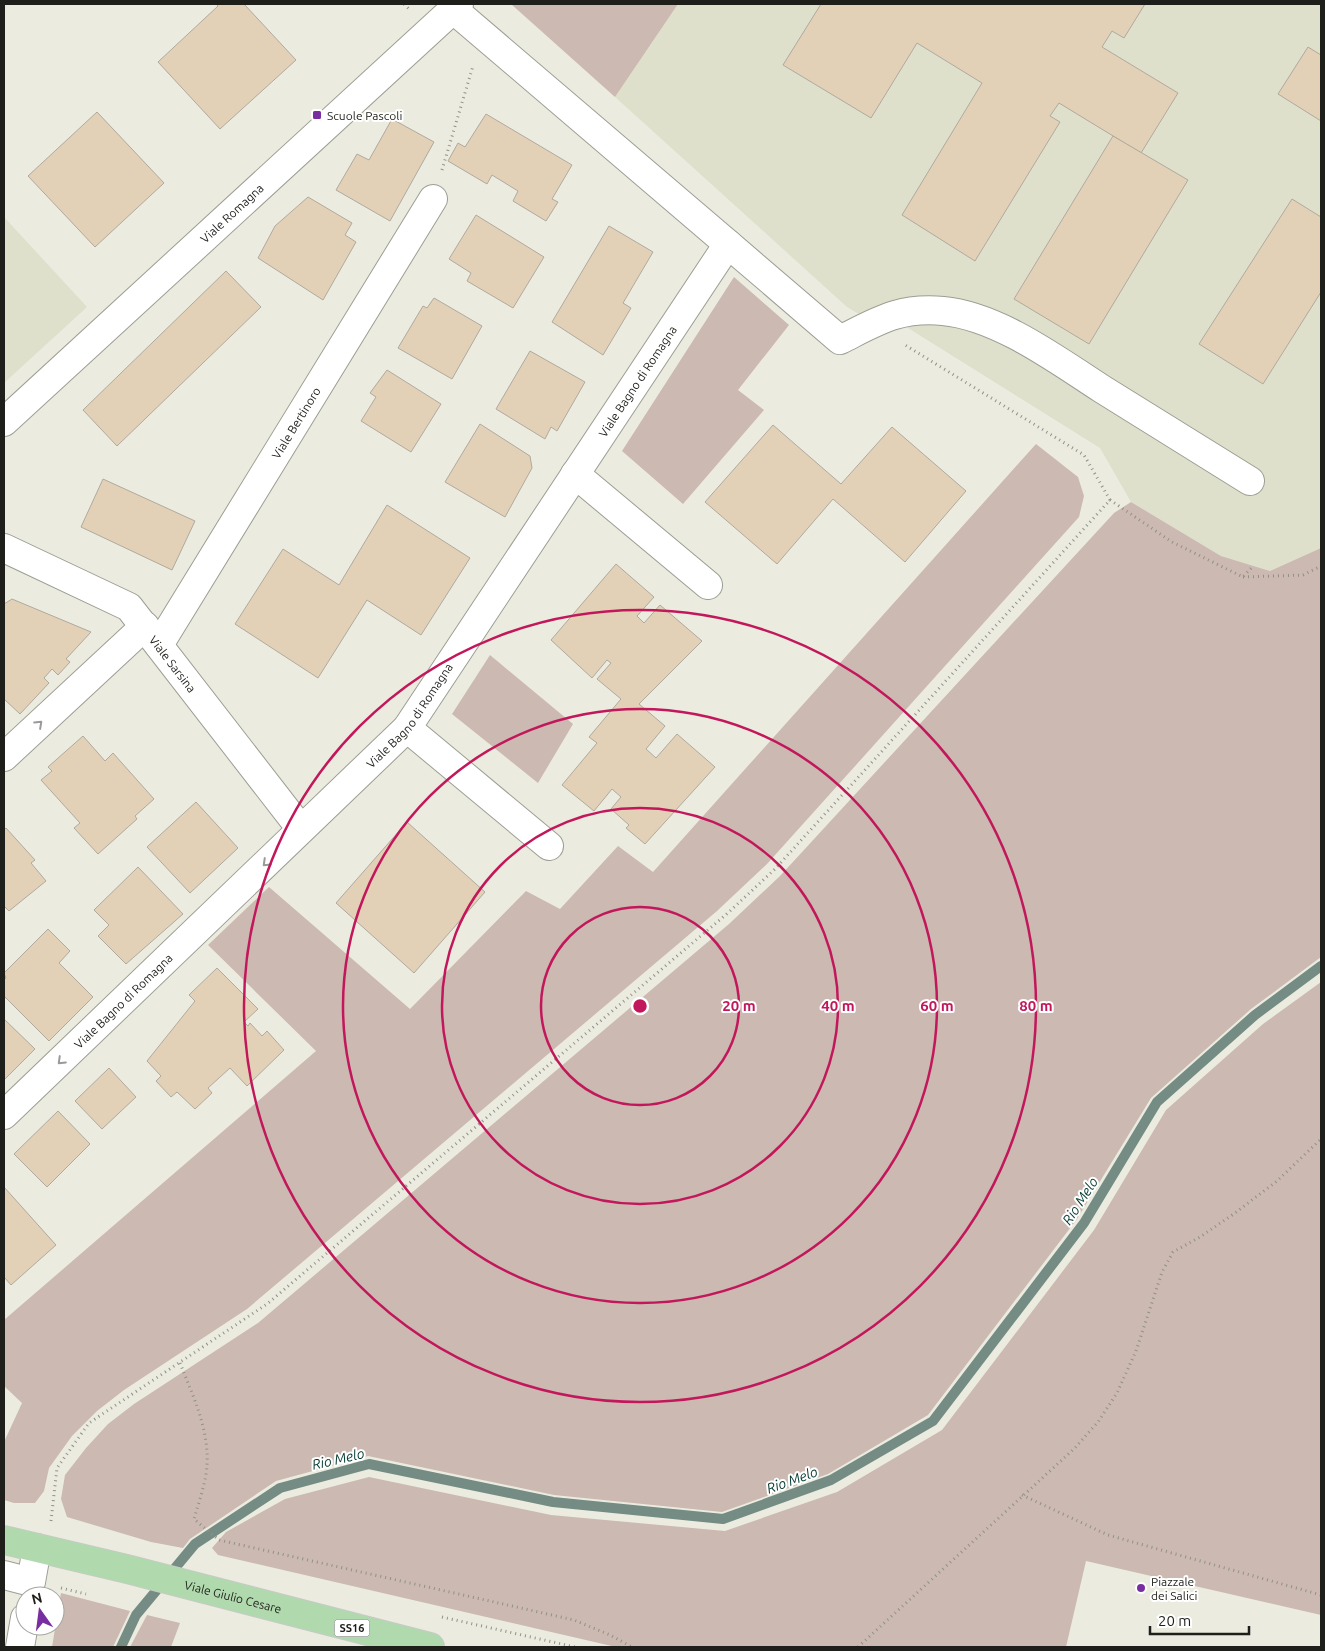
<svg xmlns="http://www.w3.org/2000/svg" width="1325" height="1651" font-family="Ubuntu,sans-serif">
	<rect width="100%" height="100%" fill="#ebecdf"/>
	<!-- built -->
	<g fill="#dee0cc">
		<path d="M678,4H1321V548L1270,571L1221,556L1131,502L1100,448L908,328L874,323L847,307L615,97Z"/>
		<path d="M4,217L87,307L4,383Z"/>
	</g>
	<!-- green -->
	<g fill="#ccb9b1">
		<path d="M511,4H678L615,97Z"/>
		<path d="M734,277L789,325L738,390L764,410L683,504L622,451Z"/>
		<path d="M1036,444L1078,477L1084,496L1079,517L767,864L717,911L247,1309L124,1390L97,1411L72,1436L49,1468L44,1491L35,1503H14L4,1500V1442L22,1403L4,1386V1320L316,1051L208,945L269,887L410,1009L526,891L560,909L618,846L653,872Z"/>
		<path d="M1131,502L1221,556L1270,571L1321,548V957L1251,1009L1151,1098L1077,1219L928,1415L828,1474L722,1512L554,1495L368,1456L276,1481L190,1539L183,1548L151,1542L67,1517L61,1499L65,1475L86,1448L108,1424L134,1404L258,1323L729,924L780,876L1114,513Z"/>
		<path d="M490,655L573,724L538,783L452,714Z"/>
		<path d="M1321,982V1615L1086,1561L1066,1647H616L218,1555L212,1548L226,1532L285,1499L369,1477L551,1515L725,1531L837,1492L942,1430L1094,1230L1166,1110L1263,1024Z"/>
		<path d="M61,1593L130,1611L113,1647H52Z"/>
		<path d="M147,1615L180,1623L171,1647H130Z"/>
	</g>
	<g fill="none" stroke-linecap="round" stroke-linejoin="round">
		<!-- stream -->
		<path stroke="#748c84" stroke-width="10" d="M121,1647L136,1615L195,1544L280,1488L369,1464L553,1502L723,1519L831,1480L933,1421L1084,1223L1157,1102L1255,1015L1321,966"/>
	</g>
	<!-- building -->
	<g fill="#e2d1b7" stroke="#b0a99e">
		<path d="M216,4H244L296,60L220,129L158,62L218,6Z"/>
		<path d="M821,4H1145L1124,38L1112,31L1102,47L1178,93L1141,153L1059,103L1050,116L1060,122L975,261L902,215L982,83L917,43L871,118L783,65Z"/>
		<path d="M1308,47L1321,55V121L1278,94Z"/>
		<path d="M97,112L164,183L95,247L28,176Z"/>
		<path d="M486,114L572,165L552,199L558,202L546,221L513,201L518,191L492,175L487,184L448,161L458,143L465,147Z"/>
		<path d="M392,119L434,142L390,221L336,190L357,154L369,160Z"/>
		<path d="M1113,136L1188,180L1089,344L1014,299Z"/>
		<path d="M308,197L352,223L345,235L356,242L323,300L258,258L275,226Z"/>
		<path d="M1292,199L1321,217V292L1263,384L1199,344Z"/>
		<path d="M476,215L544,257L513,308L467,281L471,273L449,259Z"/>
		<path d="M609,226L653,252L623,303L631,308L603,355L552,322Z"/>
		<path d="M226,271L261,307L117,446L83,410Z"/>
		<path d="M434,298L482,326L452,379L398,348L423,306L427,308Z"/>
		<path d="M530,351L585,382L557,431L551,427L545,439L496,409Z"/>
		<path d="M387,370L441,404L411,452L361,421L376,397L370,393Z"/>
		<path d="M480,424L530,456L532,468L505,517L445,482Z"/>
		<path d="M773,425L841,484L892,427L966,491L905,562L833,499L777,564L705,502Z"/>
		<path d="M103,479L195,521L172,570L81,527Z"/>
		<path d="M387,505L470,558L421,635L367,600L318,678L235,624L283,549L339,585Z"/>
		<path d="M616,564L654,597L637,616L644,623L660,605L702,641L639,704L665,726L646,749L656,758L677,734L715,767L645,844L626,828L629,825L611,809L621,797L612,789L594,811L562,785L597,743L589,737L621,699L597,679L611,663L607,660L592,678L551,640Z"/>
		<path d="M12,599L91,632L66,659L70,662L58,675L52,669L44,678L49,683L20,714L4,699V604Z"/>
		<path d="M83,736L105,761L113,753L154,799L135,816L137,819L98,854L74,828L80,823L41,780L52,771L48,767Z"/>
		<path d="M196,802L238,848L190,893L147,847Z"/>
		<path d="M407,822L485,892L414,973L336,903Z"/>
		<path d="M6,828L35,860L31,863L46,881L9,911L4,906V830Z"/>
		<path d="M138,867L183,914L126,964L98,936L109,925L94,910Z"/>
		<path d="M48,929L70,951L59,963L93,997L49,1041L4,996V980L6,978L4,973Z"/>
		<path d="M217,968L258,1009L244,1022L248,1026L250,1023L262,1036L267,1031L284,1050L247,1086L230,1068L208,1088L212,1093L195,1109L177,1092L171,1097L156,1081L161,1076L147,1061L195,1001L189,995Z"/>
		<path d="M4,1019L35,1049L4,1080Z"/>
		<path d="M109,1068L136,1097L102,1129L75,1101Z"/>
		<path d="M58,1111L90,1144L47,1187L14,1154Z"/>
		<path d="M4,1187L56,1245L11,1285L4,1277Z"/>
	</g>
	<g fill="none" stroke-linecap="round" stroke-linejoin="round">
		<!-- minor casing -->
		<g stroke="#9d9e93" stroke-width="30">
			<g id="minor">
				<path d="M728,244L840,340C878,321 899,307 943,311C998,316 1057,360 1102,389C1151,419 1200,450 1250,481"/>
				<path id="s1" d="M4,422L459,4"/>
				<path d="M575,474L708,585"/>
				<path id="s2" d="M4,548L129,607L301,829"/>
				<path id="s3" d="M159,645L433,199"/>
				<path d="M407,728L549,846"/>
				<path d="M4,757L145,626"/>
				<path id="s4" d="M4,1115L407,728L728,244L454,10"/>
				<path d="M4,1575L31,1582L37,1548"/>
				<path d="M20,1647L25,1618"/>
			</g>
		</g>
		<!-- major casing -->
		<g stroke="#c9c9c8" stroke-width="30">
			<g id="major">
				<path id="s5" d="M4,1540L127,1569L430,1647"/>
			</g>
		</g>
		<!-- path -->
		<g stroke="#909188" stroke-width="3" stroke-dasharray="1 4" stroke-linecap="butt">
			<path d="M404,4L409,9"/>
			<path d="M442,170L473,66"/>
			<path d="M1110,500L1172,542L1243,577L1253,566"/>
			<path d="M1243,577L1303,575L1321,566"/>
			<path d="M180,1363C193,1396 209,1429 207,1465C206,1482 199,1502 194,1519L219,1540L574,1620L610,1635L632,1647"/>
			<path d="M1022,1495L1108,1535L1321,1595"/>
			<path d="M51,1521L57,1468L89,1423L267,1304L729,912L775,869L1110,500L1084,455L905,345"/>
			<path d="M61,1588L86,1594"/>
			<path d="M442,1617L575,1647"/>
			<path d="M858,1647L1075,1448L1098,1422L1117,1393L1136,1351L1162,1272L1173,1252L1200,1237L1235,1213L1277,1181L1321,1139"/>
		</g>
		<!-- minor -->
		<use href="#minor" stroke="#fff" stroke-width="28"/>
		<!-- major -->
		<use href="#major" stroke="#b0daae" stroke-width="28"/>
	</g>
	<!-- one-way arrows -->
	<defs><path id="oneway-chevron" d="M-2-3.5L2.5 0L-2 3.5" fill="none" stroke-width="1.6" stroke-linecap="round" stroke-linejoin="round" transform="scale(1.25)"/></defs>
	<g stroke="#9a9a98">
		<use href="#oneway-chevron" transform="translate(39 724) rotate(-43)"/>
		<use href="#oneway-chevron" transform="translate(266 863) rotate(136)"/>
		<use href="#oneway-chevron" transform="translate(61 1061) rotate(136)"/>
	</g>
	<!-- distance rings -->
	<g fill="none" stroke="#c2185b" stroke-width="2.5">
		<circle cx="640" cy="1006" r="99"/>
		<circle cx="640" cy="1006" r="198"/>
		<circle cx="640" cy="1006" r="297"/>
		<circle cx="640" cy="1006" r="396"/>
	</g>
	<!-- markers -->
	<g fill="#782ea0" stroke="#fff" stroke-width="2">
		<rect x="312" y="110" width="10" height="10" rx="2.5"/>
		<circle cx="1141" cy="1588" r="5"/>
	</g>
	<g text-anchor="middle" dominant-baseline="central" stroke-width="4" stroke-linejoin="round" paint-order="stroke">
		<!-- shield labels -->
		<rect fill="#fff" stroke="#62625f" stroke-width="1" x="334.5" y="1619.5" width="35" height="17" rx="4"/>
		<g font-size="11" font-weight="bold" fill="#1e1e1a">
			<text x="352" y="1628">SS16</text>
		</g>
		<!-- poi labels -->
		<g font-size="12" fill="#1e1e1a" stroke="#fff" text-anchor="start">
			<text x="327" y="115">Scuole Pascoli</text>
			<text x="1151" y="1581">Piazzale<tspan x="1151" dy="14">dei Salici</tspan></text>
		</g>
		<!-- street labels -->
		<g font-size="12" fill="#1e1e1a" stroke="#fff">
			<text stroke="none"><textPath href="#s1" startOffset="309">Viale Romagna</textPath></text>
			<text stroke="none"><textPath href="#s4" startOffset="975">Viale Bagno di Romagna</textPath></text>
			<text stroke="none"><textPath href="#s3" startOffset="261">Viale Bertinoro</textPath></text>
			<text stroke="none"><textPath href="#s2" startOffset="210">Viale Sarsina</textPath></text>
			<text stroke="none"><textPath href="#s4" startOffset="570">Viale Bagno di Romagna</textPath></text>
			<text stroke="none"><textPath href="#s4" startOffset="165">Viale Bagno di Romagna</textPath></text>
			<text stroke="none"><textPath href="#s5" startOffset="236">Viale Giulio Cesare</textPath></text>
		</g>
		<!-- water labels -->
		<g font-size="14" font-style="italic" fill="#053a30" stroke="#fff">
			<text transform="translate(1080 1201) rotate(-57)">Rio Melo</text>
			<text transform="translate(338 1459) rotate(-13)">Rio Melo</text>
			<text transform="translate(792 1480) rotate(-20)">Rio Melo</text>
		</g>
	</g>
	<circle cx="640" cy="1006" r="8" fill="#c2185b" stroke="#fff" stroke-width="2.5"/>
	<g font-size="15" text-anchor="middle" font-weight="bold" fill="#c2185b" stroke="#fff" stroke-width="4" stroke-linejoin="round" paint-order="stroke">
		<text x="739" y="1011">20 m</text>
		<text x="838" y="1011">40 m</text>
		<text x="937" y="1011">60 m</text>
		<text x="1036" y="1011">80 m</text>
	</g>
	<!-- border -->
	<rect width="1325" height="1651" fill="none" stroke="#1e1e1a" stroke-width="10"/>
	<!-- north arrow -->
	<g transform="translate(40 1611) rotate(346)"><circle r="24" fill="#ffffff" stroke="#a5a5a3"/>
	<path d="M0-4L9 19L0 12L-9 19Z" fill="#782ea0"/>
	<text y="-8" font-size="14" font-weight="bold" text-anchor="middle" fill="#1e1e1a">N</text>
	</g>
	<!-- scale -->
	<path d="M1150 1626v8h99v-8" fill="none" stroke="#1e1e1a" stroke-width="2.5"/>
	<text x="1158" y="1626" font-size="15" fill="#1e1e1a" stroke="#ffffff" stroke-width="4" paint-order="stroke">20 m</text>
</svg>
